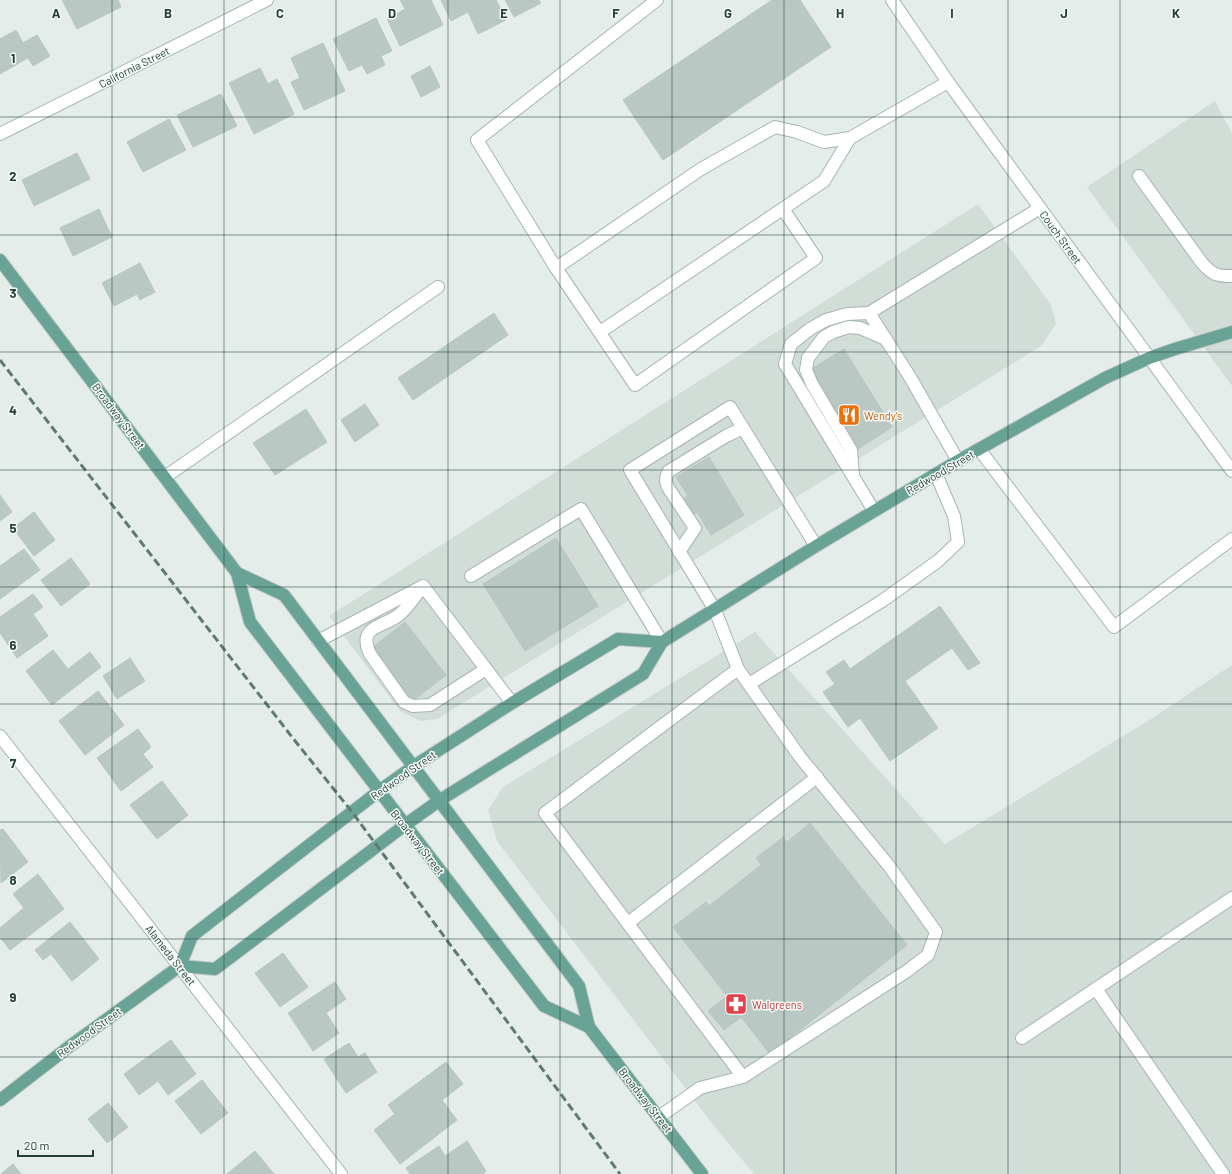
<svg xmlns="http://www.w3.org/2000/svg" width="1232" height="1174" font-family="Barlow,sans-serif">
	<rect width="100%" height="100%" fill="#e4ede9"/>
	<!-- built -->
	<g fill="#d2ddd8">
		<path d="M1215,101L1232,133V386L1087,187Z"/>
		<path d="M978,204L1051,305L1056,324L1041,346L437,719L420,721L400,711L329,616Z"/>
		<path d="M755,632L945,844L1148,721L1232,665V1174H754L715,1127L497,841L488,810L503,787Z"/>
	</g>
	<!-- building -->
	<g fill="#b9c8c2" stroke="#b6c7c1">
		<path d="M62,0H118L121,7L77,29Z"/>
		<path d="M400,0H431L443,25L400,46L387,19L405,9Z"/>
		<path d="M441,0H496L506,20L478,34L468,12L451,21Z"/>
		<path d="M505,0H539L541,3L514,17Z"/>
		<path d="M772,0H800L831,47L663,160L623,100Z"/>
		<path d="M376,18L392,51L381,56L385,65L367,74L362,65L349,71L333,39Z"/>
		<path d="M16,30L23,43L37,35L50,56L33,66L28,58L0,74V39Z"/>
		<path d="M323,43L345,91L304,110L291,82L300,78L291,58Z"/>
		<path d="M430,66L440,87L421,97L411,76Z"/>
		<path d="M260,68L268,84L277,79L294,114L254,134L229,83Z"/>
		<path d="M221,94L237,126L193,147L177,115Z"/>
		<path d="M169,119L186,150L143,172L127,142Z"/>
		<path d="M77,153L90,179L34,206L22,180Z"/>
		<path d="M99,209L112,237L73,256L60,228Z"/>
		<path d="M140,263L155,292L140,300L137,294L114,306L102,283Z"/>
		<path d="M494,313L508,335L413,400L398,378Z"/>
		<path d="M844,349L892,427L858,449L810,370Z"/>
		<path d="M365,404L379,425L355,442L341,420Z"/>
		<path d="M306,409L327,442L275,475L253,443Z"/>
		<path d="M709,457L744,515L711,535L697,512L691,516L681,500L688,496L676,477Z"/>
		<path d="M0,495L12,512L0,521Z"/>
		<path d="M34,512L55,540L34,556L13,528Z"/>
		<path d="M556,538L598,606L525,651L483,584Z"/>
		<path d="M24,549L40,570L0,599V566Z"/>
		<path d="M71,558L90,584L61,606L41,580Z"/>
		<path d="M33,594L43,607L33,614L48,636L17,658L0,633V617Z"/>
		<path d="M940,606L980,663L968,670L952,648L905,681L938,728L890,761L860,718L848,727L823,692L835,684L826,672L844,660L850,669Z"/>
		<path d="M405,622L446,675L410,703L369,650Z"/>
		<path d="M53,650L68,669L90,652L101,667L52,705L26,671Z"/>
		<path d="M130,658L145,681L117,699L103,676Z"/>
		<path d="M98,691L124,725L85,755L59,721Z"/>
		<path d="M138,729L151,747L143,754L153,767L121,791L97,758Z"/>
		<path d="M162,781L188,815L157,839L130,805Z"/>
		<path d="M810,823L907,945L770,1054L741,1017L724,1030L708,1011L727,996L673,927L706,902L709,906L761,865L756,858L783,837L787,842Z"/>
		<path d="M3,829L28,862L1,883L0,830Z"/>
		<path d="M38,874L64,909L10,950L0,937V928L24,908L13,894Z"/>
		<path d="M70,922L99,959L72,981L51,954L43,960L35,950Z"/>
		<path d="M283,953L308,987L280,1007L255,973Z"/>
		<path d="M335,982L346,999L326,1013L339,1033L313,1051L288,1013Z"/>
		<path d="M171,1040L196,1074L168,1095L158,1081L139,1095L124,1074Z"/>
		<path d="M349,1043L358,1057L365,1053L377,1072L346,1093L324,1059Z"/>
		<path d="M446,1062L463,1084L442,1100L457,1120L400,1164L374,1130L395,1114L388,1105Z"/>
		<path d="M202,1080L228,1113L201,1134L175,1101Z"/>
		<path d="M108,1103L128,1127L107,1143L88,1119Z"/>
		<path d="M467,1141L486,1171L483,1174H410L406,1168L439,1146L445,1156Z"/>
		<path d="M255,1151L274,1174H227Z"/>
		<path d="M13,1164L21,1174H1Z"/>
	</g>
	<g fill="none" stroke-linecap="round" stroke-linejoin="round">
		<!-- minor casing -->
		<g stroke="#a6b5b0" stroke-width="14">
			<g id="minor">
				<path d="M657,0L477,140L556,268L635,385L816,258L783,209"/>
				<path d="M892,0L948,82L1232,471"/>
				<path d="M0,134L267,0"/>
				<path d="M1139,176L1202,263C1213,275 1216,276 1232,276"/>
				<path d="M556,268L701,169L775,127L797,132L824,142L850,138L948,82"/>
				<path d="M869,313L847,314L826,320L810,329L791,344L785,364L874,511"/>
				<path d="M600,332L824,181L850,138"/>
				<path d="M979,449L1114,627L1232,539"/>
				<path d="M958,461L910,377L869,313L1040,208"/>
				<path d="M853,474L851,450L812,384L806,370L808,358L824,337L833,332L849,327L860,328L886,339"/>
				<path d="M165,477L438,287"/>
				<path d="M679,552L695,528L669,489C665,482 665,477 669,471L726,436L743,428"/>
				<path d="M471,576L581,509L662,642"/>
				<path d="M420,590C414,598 408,607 400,614C387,627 356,624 370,654L404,702L413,706L430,705L486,669"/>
				<path d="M318,641L423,586L512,703"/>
				<path d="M738,669L545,813L743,1077"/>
				<path d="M749,684L882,601L938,561L958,542L954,516L936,474"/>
				<path d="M0,736L341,1174"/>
				<path d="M628,923L817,777"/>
				<path d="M1096,989L1223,1174"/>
				<path d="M1022,1038L1232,898"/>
				<path d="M659,1117L700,1088L743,1077L907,971L928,955L936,932L889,866L800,757L738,669L715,610L630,470L730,407L816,546"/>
			</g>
		</g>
		<!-- major casing -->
		<g stroke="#c1c9c7" stroke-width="14">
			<g id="major">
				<path d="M0,260L237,573L250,622L544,1006L589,1027"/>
				<path d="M237,573L284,595L579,986L589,1027L702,1174"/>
				<path d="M180,966L215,969L405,825L440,800L643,674L662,642L816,546L956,462L1105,378L1149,358L1175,349L1232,332"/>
				<path d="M0,1100L70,1046L180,966L192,936L379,791L414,766L512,703L618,639L662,642"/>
			</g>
		</g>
		<!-- minor -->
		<use href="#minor" stroke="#fff" stroke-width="12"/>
		<!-- major -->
		<use href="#major" stroke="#69a395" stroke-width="12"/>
		<!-- rail -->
		<path stroke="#5e7a73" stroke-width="3" stroke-dasharray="8 4" stroke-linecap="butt" d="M0,360L292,737L352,812L620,1174"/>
	</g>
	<!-- grid -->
	<path fill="none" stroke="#233f38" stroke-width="1" stroke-opacity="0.55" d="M112,0V1174M224,0V1174M336,0V1174M448,0V1174M560,0V1174M672,0V1174M784,0V1174M896,0V1174M1008,0V1174M1120,0V1174M0,117H1232M0,235H1232M0,352H1232M0,470H1232M0,587H1232M0,704H1232M0,822H1232M0,939H1232M0,1057H1232"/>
	<!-- icons -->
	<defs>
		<g id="restaurant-square" transform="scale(1.15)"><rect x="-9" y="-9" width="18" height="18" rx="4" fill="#e8710a" stroke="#f5faf7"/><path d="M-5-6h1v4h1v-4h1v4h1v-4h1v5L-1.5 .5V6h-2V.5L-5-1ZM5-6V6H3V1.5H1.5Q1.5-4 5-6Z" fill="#fff"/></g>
		<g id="pharmacy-square" transform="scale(1.15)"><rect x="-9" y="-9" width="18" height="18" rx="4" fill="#e0444e" stroke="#f5faf7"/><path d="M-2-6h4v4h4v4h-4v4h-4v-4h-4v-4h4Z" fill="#fff"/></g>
	</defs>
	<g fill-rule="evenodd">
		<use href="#restaurant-square" x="849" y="415"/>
		<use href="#pharmacy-square" x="736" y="1004"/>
	</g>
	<g text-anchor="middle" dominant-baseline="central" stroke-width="3" stroke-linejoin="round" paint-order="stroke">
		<!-- street labels -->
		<g font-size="11" fill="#233f38" stroke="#f5faf7">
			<text transform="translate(134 67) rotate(-27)">California Street</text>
			<text transform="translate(1061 237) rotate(54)">Couch Street</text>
			<text transform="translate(119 416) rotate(53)">Broadway Street</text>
			<text transform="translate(940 472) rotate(-30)">Redwood Street</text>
			<text transform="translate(403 775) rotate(-35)">Redwood Street</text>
			<text transform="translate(418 842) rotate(52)">Broadway Street</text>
			<text transform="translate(171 955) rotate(52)">Alameda Street</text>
			<text transform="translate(89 1032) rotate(-36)">Redwood Street</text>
			<text transform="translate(646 1100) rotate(52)">Broadway Street</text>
		</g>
		<!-- food labels -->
		<g font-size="11" fill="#c56008" stroke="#f5faf7" text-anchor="start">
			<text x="864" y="415">Wendy's</text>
		</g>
		<!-- health labels -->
		<g font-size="11" fill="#be3a42" stroke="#f5faf7" text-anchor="start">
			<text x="752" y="1004">Walgreens</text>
		</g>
	</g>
	<g font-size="13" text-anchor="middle" font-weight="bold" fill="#233f38" stroke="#f5faf7" stroke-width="3" stroke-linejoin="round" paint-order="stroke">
		<text x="56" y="18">A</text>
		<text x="168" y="18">B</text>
		<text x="280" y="18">C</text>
		<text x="392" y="18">D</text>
		<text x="504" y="18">E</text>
		<text x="616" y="18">F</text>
		<text x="728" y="18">G</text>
		<text x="840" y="18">H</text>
		<text x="952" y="18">I</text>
		<text x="1064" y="18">J</text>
		<text x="1176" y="18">K</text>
		<text x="13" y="63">1</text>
		<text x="13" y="181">2</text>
		<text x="13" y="298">3</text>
		<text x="13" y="415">4</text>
		<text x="13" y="533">5</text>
		<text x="13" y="650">6</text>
		<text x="13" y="768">7</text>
		<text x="13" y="885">8</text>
		<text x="13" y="1002">9</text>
	</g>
	<!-- scale -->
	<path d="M18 1150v6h75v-6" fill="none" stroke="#233f38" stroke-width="2"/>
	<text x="24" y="1150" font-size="12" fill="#233f38" stroke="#f5faf7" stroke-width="3" paint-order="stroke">20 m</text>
</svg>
